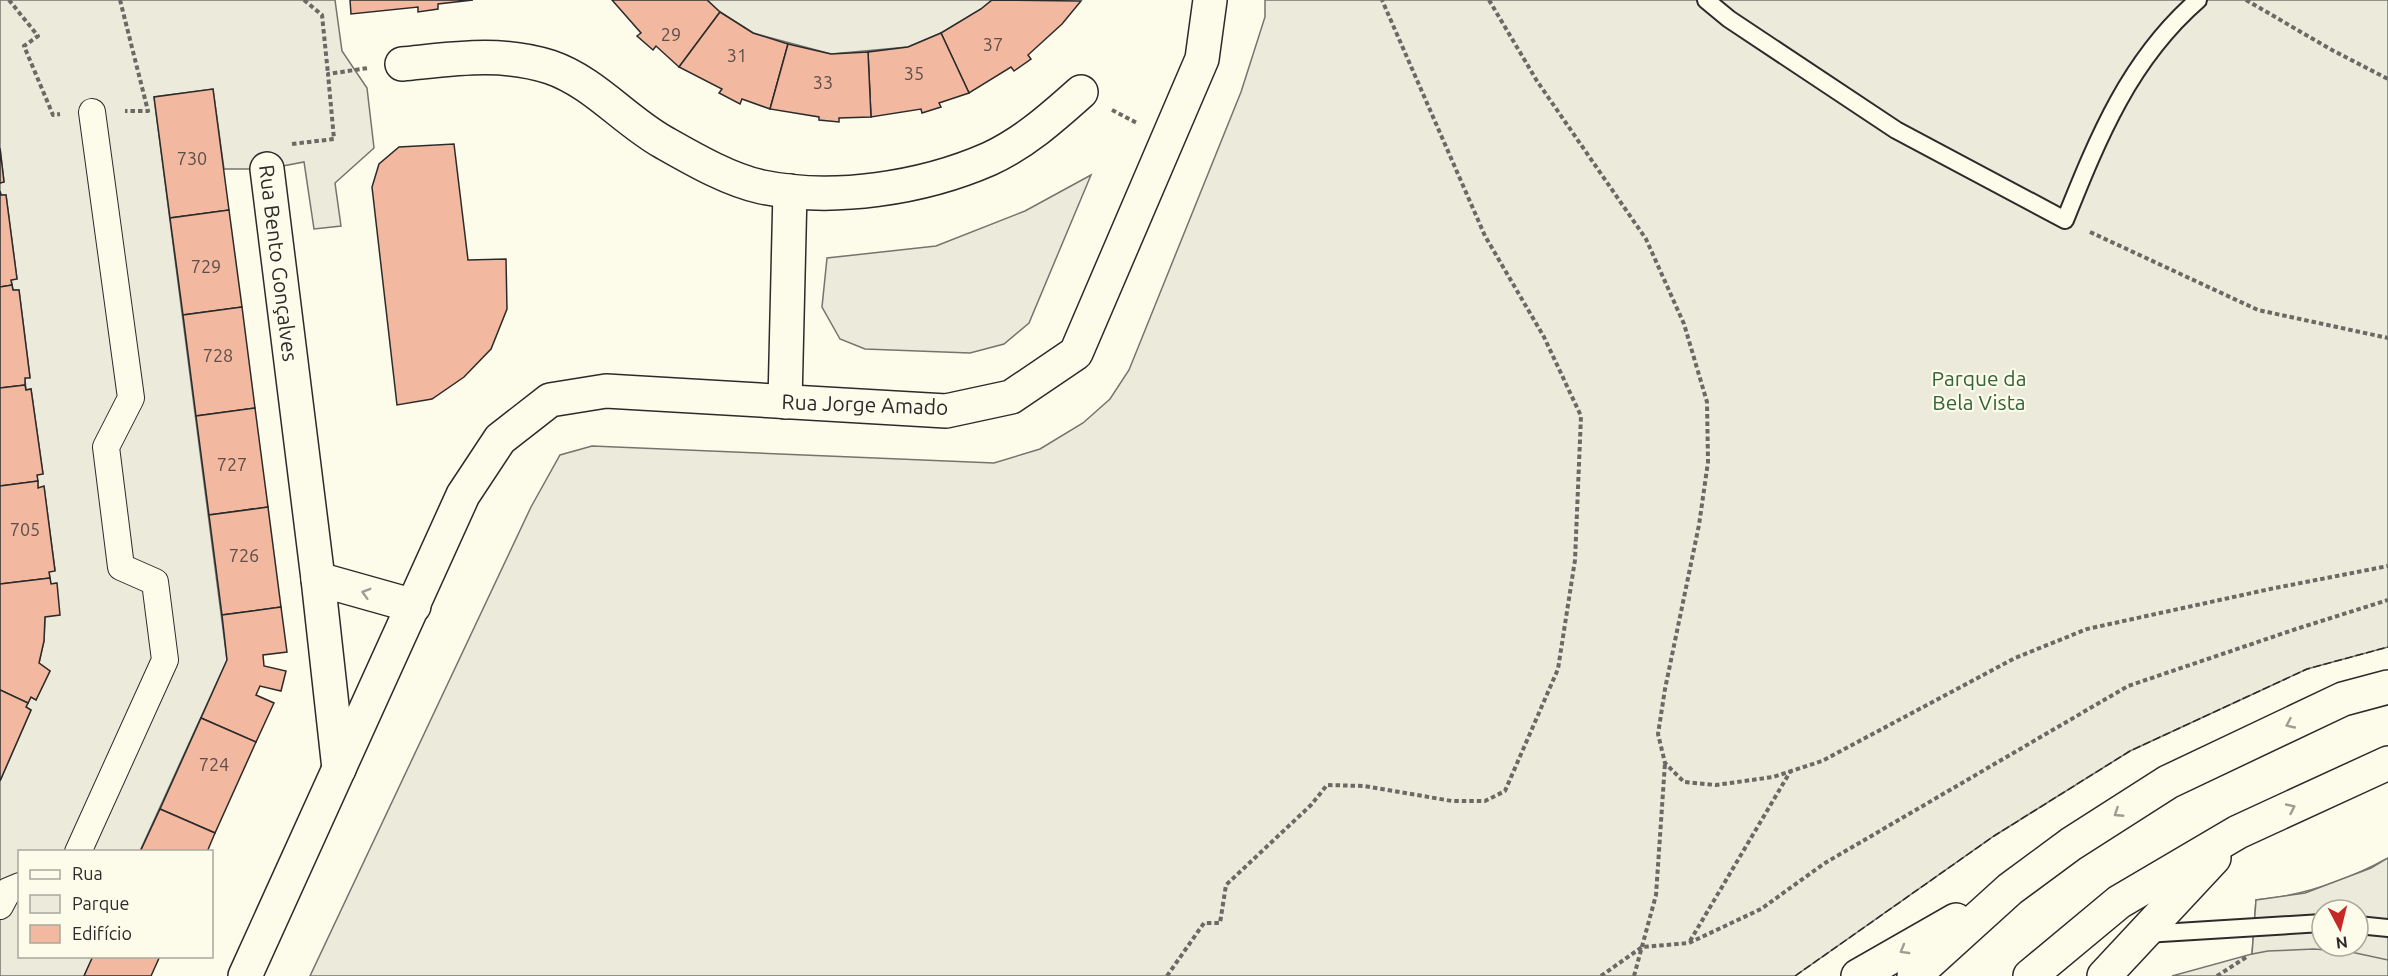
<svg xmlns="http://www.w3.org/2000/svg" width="2388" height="976" font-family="Ubuntu,sans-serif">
	<rect width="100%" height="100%" fill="#fdfbea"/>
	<!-- green -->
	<g fill="#ecebdb" stroke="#74746e" stroke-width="1.5" fill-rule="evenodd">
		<path d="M1265,0H2388V647L2307,669L2130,751L1994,836L1795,976H310L531,507L560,455L592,446L994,463L1040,449L1083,423L1110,399L1129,370L1241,92L1265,17Z"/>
		<path d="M1091,175L1029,323L1004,344L970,353L865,349L840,339L822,307L827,258L936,246L1025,211Z"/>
		<path d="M2388,858V976H2172L2252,954L2256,900C2303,896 2346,881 2388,858ZM2322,910H2358V946H2322Z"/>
	</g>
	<!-- parking -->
	<g fill="#eceadb" stroke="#74746e" stroke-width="1.5" fill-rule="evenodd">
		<path d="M0,0H335L342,51L367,88L374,148L335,183L341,226L314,229L304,162L267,169H224L213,89L154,97L227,660L140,851L20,852V956L93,957L84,976H0V781L31,710L26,707L31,697L36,700L50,671L39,663L44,641L45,617L56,583L51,584L49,572L55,570L44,487L38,488L37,475L43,474L31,389L26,390L25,378L30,377L19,290H13L11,280L17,279L6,195H1L0,191V183L4,182L0,148Z"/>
		<path d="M707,0H992L981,9L941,33L908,47L831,54L753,33L720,12Z"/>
		<path d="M2388,858V960L2351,952L2314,949L2268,951L2252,954L2256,900L2305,893L2371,868ZM2322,910H2358V946H2322Z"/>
	</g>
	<!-- building -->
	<g fill="#f2b8a0" stroke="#2b2b2b" stroke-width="1.5">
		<path d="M350,0H473L438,4V9L418,12V7L351,14Z"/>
		<path d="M612,0H707L720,12L679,67L656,46L653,50L637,36L641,33Z"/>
		<path d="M992,0L1081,1L1062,24L1028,55L1031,59L1014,71L1011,67L969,93L941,33L981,9Z"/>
		<path d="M720,12L753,33L788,44L770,109L742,99L740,104L719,93L722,89L679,67Z"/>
		<path d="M941,33L969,93L939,103L941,107L922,113L921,109L871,117L868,52L908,47Z"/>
		<path d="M788,44L831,54L868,52L871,117L839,118V122L819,120V117L770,109Z"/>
		<path d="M213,89L229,210L170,218L154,97Z"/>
		<path d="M454,144L468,260L506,259L507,309L491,349L464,377L432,399L397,405L372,187L379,164L399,147Z"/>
		<path d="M0,148L4,182L0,183Z"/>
		<path d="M0,191L1,195H6L17,279L11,280L12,285L0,287Z"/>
		<path d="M229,210L242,307L183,315L170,218Z"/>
		<path d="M12,285L13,290H19L30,378H25V385L0,388V287Z"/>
		<path d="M242,307L255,408L196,416L183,315Z"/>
		<path d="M25,385L26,390L31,389L43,474L37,475L38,481L0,486V388Z"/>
		<path d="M255,408L268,507L209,515L196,416Z"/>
		<path d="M38,481V488L44,486L55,571L49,572L50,578L0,584V486Z"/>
		<path d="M268,507L281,607L222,615L209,515Z"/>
		<path d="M50,578L51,584L57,583L60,615L45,617L44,641L39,663L50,671L36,700L31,697L28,703L0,690V584Z"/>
		<path d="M281,607L287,652L263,655L264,666L286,671L281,691L260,686L256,695L274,703L256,742L201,718L227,660L222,615Z"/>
		<path d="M0,690L28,703L26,707L31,710L0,781Z"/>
		<path d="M201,718L256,742L215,833L160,809Z"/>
		<path d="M160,809L215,833L207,852H140Z"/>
		<path d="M93,956H160L151,976H84Z"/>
	</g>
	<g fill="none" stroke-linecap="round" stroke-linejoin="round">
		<!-- service casing -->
		<g stroke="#2b2b2b" stroke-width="20">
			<g id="service">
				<path d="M1706,0L1729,19L1896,130L2065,220C2098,138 2129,60 2198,0"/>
				<path d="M2358,925L2388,928"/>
				<path d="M2145,934L2322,923"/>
			</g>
		</g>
		<!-- pedestrian casing -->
		<g stroke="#2b2b2b" stroke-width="28">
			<g id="pedestrian">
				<path d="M78,852L165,660L155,582L121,567L106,447L131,398L92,112"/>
				<path d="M0,906L8,891L20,886"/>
			</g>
		</g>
		<!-- minor casing -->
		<g stroke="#2b2b2b" stroke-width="36">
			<g id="minor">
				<path d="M402,64C453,59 500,51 550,67C594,82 624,120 663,142C693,159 729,180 762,187C833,202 923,188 989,159C1024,143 1053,117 1081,92"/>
				<path d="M267,169L318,579L339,769"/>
				<path d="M785,402L790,191"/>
				<path d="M318,579L414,606"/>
				<path d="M245,976L463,495L500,439L550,400L606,391L946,411L1011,397L1076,353L1202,59L1210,0"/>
			</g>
		</g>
		<!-- trunk casing -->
		<g stroke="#2b2b2b" stroke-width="36">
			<g id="trunk">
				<path d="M1858,976L1956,920"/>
				<path d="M1914,976L2010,889L2071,844L2168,782L2343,699L2388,687"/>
				<path d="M2030,976L2119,902L2238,832L2388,763"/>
				<path d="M2104,976L2214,858"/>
			</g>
		</g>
		<!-- path -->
		<g stroke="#6a6964" stroke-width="4" stroke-dasharray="4.5 3" stroke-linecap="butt">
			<path d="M9,0L38,36L24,46L53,115L60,114"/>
			<path d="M120,0L148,111H125"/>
			<path d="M304,0L322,15L328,74"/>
			<path d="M1489,0L1537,81L1646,239L1684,324L1707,402L1708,462L1699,525L1665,689L1658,734L1665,763L1684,782L1716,785L1773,777L1822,761L2015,658L2087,629L2270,589L2388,566"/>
			<path d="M2246,0L2332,50L2388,79"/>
			<path d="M1112,110L1137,123"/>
			<path d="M292,144L334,139L328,74L368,68"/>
			<path d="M2090,232L2258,310L2388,338"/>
			<path d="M1690,941L1790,772"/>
			<path d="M1167,976L1204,923H1220L1226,885L1311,805L1327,785L1364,786L1452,801H1485L1505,791L1558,669L1575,560L1581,416L1544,337L1485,236L1382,0"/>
			<path d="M1601,976L1642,947L1689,943L1761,909L1825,863L2128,686L2296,629L2388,600"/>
			<path d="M1634,976L1656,895L1665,763"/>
			<path d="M2217,976L2248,956"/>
		</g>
		<!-- service -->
		<use href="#service" stroke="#fdfbea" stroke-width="16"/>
		<!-- pedestrian -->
		<use href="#pedestrian" stroke="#fdfbea" stroke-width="26"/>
		<!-- minor -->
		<use href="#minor" stroke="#fdfbea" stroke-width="33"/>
		<!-- trunk -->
		<use href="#trunk" stroke="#fdfbea" stroke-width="33"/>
		<!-- fence -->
		<path stroke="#2b2b2b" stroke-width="1.5" stroke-dasharray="8 3" stroke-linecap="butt" d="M1795,976L1994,836L2130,751L2307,669L2388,647"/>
	</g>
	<!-- one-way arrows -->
	<defs><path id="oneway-chevron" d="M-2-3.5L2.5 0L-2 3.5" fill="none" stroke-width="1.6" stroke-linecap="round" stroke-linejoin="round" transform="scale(1.5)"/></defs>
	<g stroke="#9e9d94">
		<use href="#oneway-chevron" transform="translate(366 593) rotate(-164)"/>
		<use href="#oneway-chevron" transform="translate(2290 724) rotate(155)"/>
		<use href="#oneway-chevron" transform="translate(2291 808) rotate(-25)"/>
		<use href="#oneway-chevron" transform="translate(2118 813) rotate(147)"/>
		<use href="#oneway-chevron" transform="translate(1904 950) rotate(150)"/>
	</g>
	<g text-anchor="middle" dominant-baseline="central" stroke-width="4.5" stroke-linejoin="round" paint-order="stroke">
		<!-- number labels -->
		<g font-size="18" fill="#5d4e48">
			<text x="671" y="34">29</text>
			<text x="993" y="44">37</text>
			<text x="737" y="55">31</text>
			<text x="914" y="73">35</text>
			<text x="823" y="82">33</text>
			<text x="192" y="158">730</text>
			<text x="206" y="266">729</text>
			<text x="218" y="355">728</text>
			<text x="232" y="464">727</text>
			<text x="25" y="529">705</text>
			<text x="244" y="555">726</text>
			<text x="214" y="764">724</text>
		</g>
		<!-- street labels -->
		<g font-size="21" fill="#2b2b2b" stroke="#fdfbea">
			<text transform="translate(279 263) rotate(83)">Rua Bento Gonçalves</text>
			<text transform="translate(865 404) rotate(2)">Rua Jorge Amado</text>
		</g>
		<!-- park labels -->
		<g font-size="21" fill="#34623c" stroke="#fdfbea">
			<text x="1979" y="378">Parque da<tspan x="1979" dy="24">Bela Vista</tspan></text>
		</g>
	</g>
	<!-- legend -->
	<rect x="18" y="850" width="195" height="108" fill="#fdfbea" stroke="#a9a89e" stroke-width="1.5"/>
	<rect x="30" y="870" width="30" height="9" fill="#fdfbea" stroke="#a9a89e" stroke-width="1.5"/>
	<text x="72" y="880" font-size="18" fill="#2b2b2b">Rua</text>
	<rect x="30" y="895" width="30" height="18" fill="#ecebdb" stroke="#a9a89e" stroke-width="1.5"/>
	<text x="72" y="910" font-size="18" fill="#2b2b2b">Parque</text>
	<rect x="30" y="925" width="30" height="18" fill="#f2b8a0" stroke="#a9a89e" stroke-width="1.5"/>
	<text x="72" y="940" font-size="18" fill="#2b2b2b">Edifício</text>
	<!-- north arrow -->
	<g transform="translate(2340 928) rotate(173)"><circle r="28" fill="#fdfbea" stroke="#a9a89e" stroke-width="1.5"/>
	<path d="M0-4.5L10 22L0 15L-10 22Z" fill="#c62828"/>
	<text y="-9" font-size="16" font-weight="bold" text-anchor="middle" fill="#2b2b2b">N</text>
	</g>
</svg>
